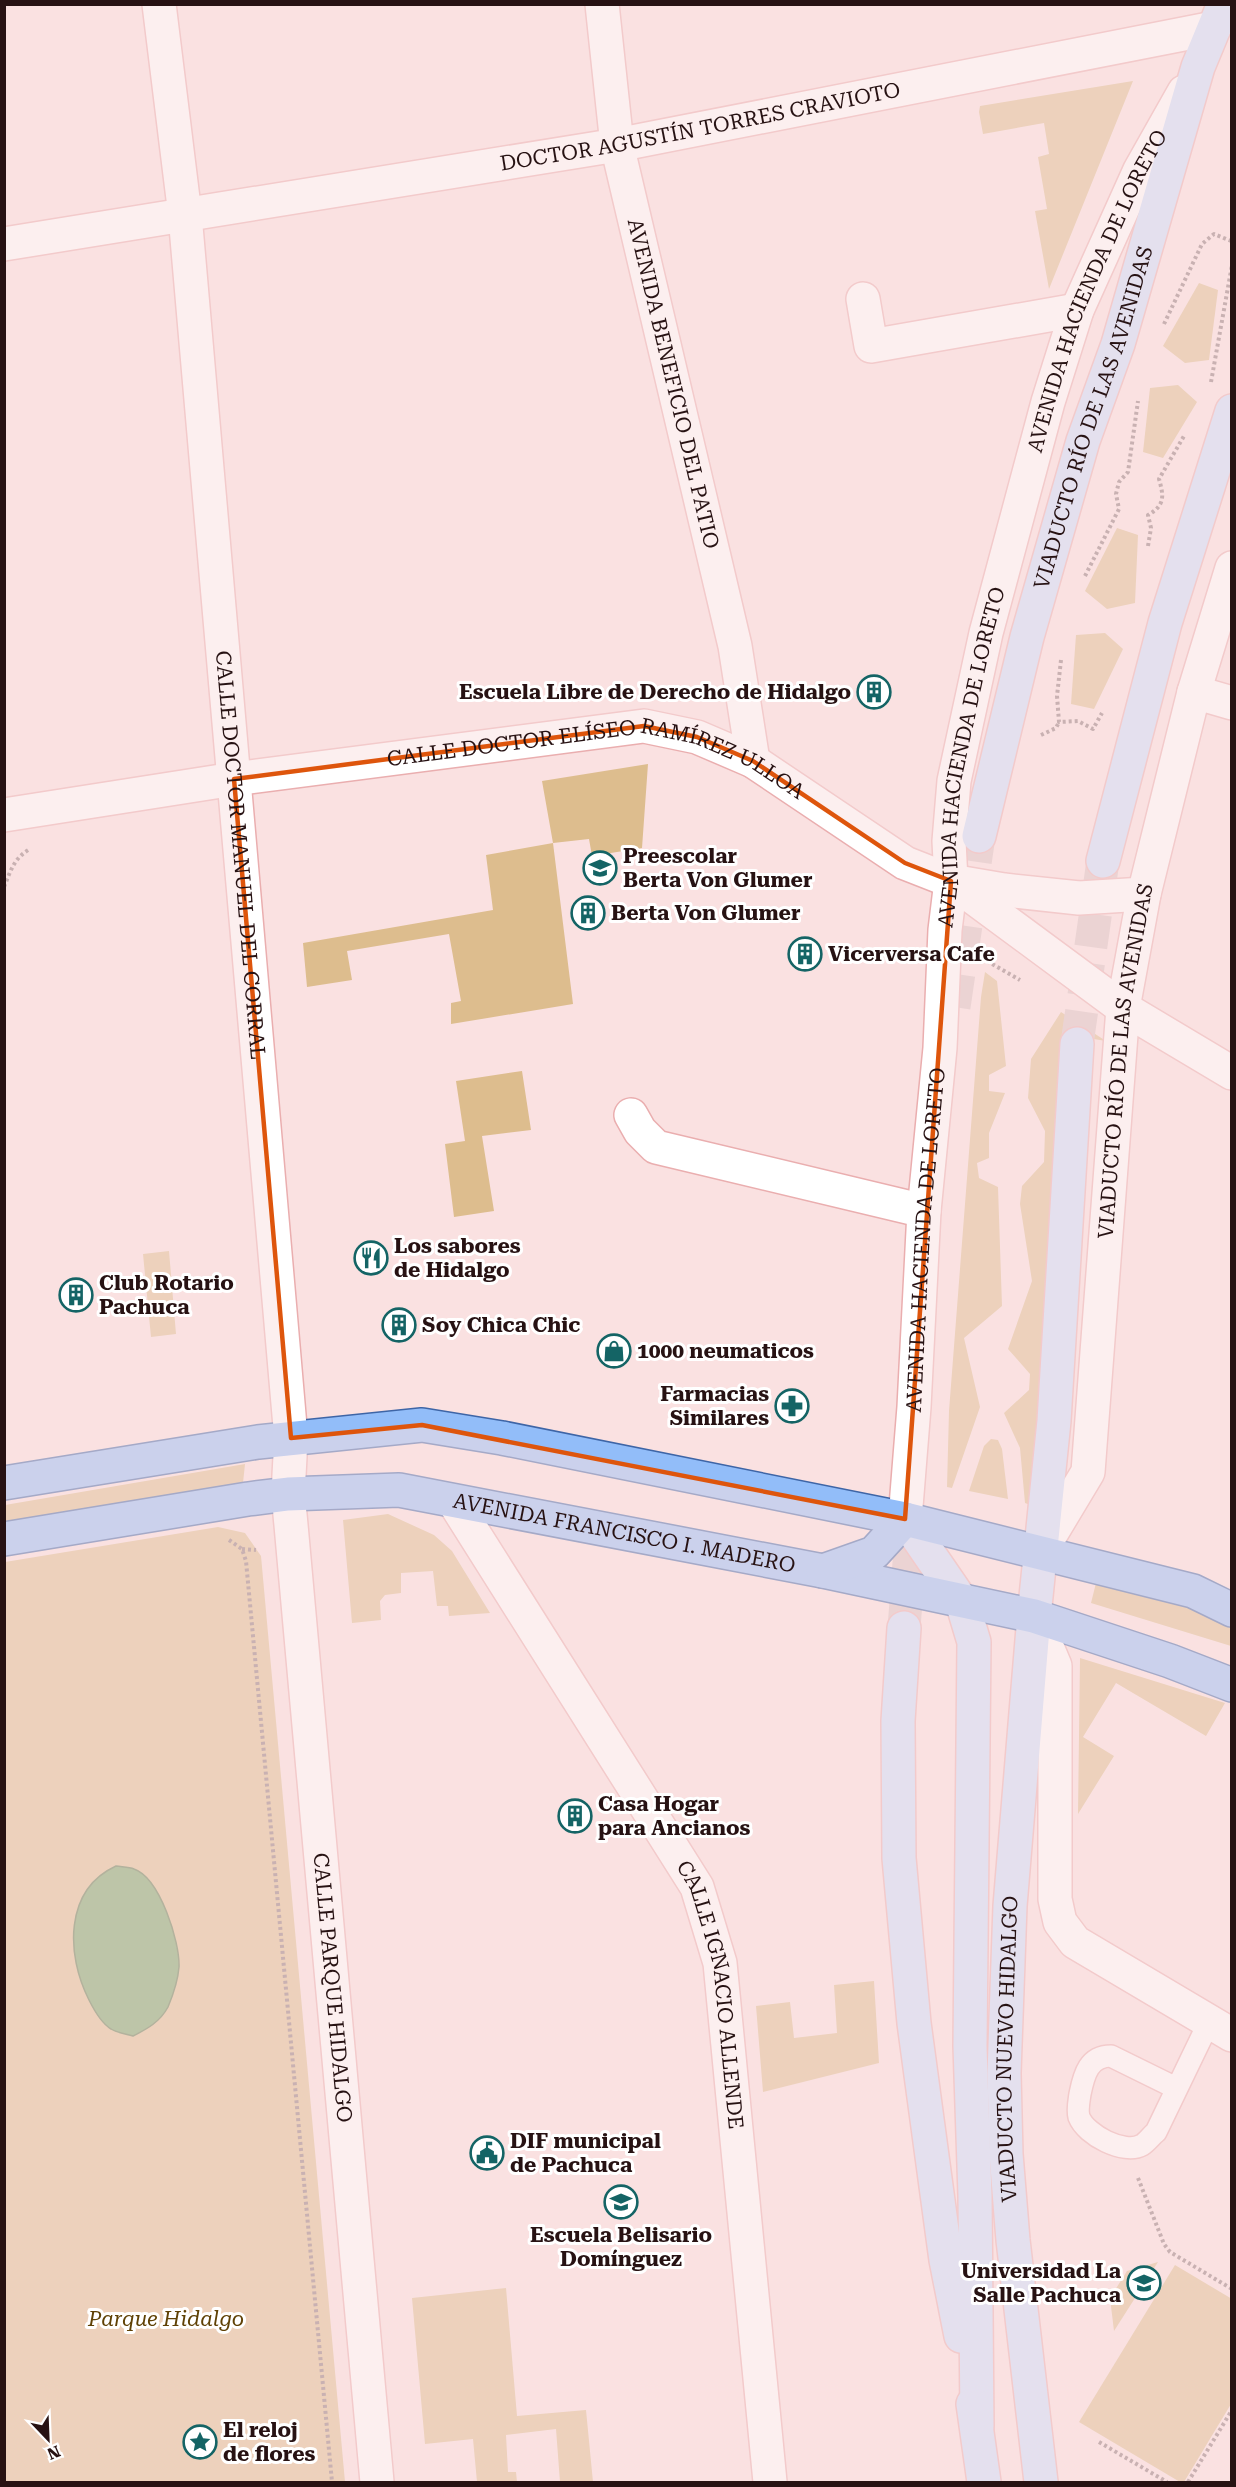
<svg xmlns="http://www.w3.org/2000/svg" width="1236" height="2487" font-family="'Roboto Serif',serif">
	<rect width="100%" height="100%" fill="#fae1e1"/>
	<!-- green -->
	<g fill="#ddbd8e">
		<path d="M1133,81L1049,289L1035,211L1047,209L1038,157L1049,154L1044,123L983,134L979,112L980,106Z"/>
		<path d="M1199,283L1218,290L1209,360L1185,363L1163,346Z"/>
		<path d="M1178,385L1197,402L1163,458L1143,452L1150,388Z"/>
		<path d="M1117,528L1138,535L1135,603L1107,609L1085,591Z"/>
		<path d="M1105,633L1123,649L1094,709L1071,704L1076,635Z"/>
		<path d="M648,764L642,848L592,856L589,839L553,843L573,1004L451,1024V1003L461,1001L449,934L347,951L352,980L307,987L303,943L493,910L486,855L553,843L542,781Z"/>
		<path d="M985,972L997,981L1006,1066L989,1075V1091L1005,1093L989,1133V1158L977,1163L979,1178L998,1187L1002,1306L964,1338L980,1407L952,1488L947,1487L949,1411L981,997Z"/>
		<path d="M1061,1012L1106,1041L1063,1034L1033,1506L1025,1503L1020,1448L1004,1413L1029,1390L1030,1374L1008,1349L1032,1281L1020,1204L1022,1186L1044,1162L1045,1131L1028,1098L1031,1059Z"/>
		<path d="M522,1071L531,1130L482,1136L494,1211L454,1217L445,1144L465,1141L456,1081Z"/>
		<path d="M169,1251L176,1334L151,1337L143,1254Z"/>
		<path d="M991,1439L998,1440L1002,1449L1008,1499L969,1491L984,1446Z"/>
		<path d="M245,1464L243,1483L5,1522V1505Z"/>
		<path d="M388,1514L434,1535L452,1551L490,1613L449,1616L448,1606H437L433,1571L401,1573V1593L385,1595L380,1601L381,1620L352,1623L343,1520Z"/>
		<path d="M218,1527L245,1533L261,1556L345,2482H5V1562Z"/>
		<path d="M1096,1583L1199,1608L1231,1623V1646L1091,1603Z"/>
		<path d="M1080,1658L1225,1703L1206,1736L1116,1683L1083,1737L1114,1756L1078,1814Z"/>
		<path d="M874,1981L879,2063L763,2092L756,2006L790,2002L794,2038L837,2033L834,1985Z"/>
		<path d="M1158,2262L1114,2331L1110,2298L1127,2271Z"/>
		<path d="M1175,2265L1232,2299L1231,2404L1184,2482H1180L1079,2422Z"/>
		<path d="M506,2288L517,2416L586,2410L593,2482H560L556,2429L506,2435L508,2472H516L517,2482H477L473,2439L425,2444L412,2298Z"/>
	</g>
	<!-- water -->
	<path fill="#74a362" stroke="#5d784a" stroke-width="1.5" d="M116,1866C122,1867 129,1867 134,1869C160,1878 180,1942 179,1967C178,1980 173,1995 168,2007C160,2022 147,2029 133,2036C127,2034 117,2033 111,2029C101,2023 94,2010 89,2000C66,1955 64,1890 116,1866Z"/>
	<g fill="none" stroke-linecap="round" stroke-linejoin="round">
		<!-- secondary-tunnel -->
		<g stroke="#dac2c2" stroke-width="33" stroke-dasharray="33 16" stroke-linecap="butt">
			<path d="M954,1007L979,836"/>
			<path d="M1077,1044L1103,861"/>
			<path d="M904,1628L913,1510"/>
		</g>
		<!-- service casing -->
		<g stroke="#eaaeaf" stroke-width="24">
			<path id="service" d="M1176,2088L1111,2056C1089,2056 1084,2074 1080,2094C1079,2101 1077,2110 1079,2117C1086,2135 1124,2155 1142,2145C1147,2142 1151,2136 1156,2132L1209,2022"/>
		</g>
		<!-- minor casing -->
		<g stroke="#eaaeaf" stroke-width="36">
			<g id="minor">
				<path id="s1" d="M159,4L185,215L291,1438L288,1494L291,1525L377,2482"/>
				<path id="s2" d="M602,4L617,145L735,646L753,761"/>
				<path id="s3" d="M4,244L617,145L1214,28"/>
				<path d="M863,299L871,346L1077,310"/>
				<path d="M1194,692L1232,703"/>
				<path id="s4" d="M4,815L234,779L644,726L697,737L753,761L905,863L951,881L1123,1008L1232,1073"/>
				<path d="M631,1115L640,1131L656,1147L924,1211"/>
				<path id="s5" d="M454,1502L697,1887L720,1963L770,2482"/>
				<path d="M1034,1616L1055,1666V1899L1060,1922L1075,1942L1232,2035"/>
			</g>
		</g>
		<!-- tertiary casing -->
		<g stroke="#eaaeaf" stroke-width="36">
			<g id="tertiary">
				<path d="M951,881L1004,890L1079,898L1144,894"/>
				<path id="s6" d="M905,1519L914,1407L924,1211L940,1048L945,930L951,881L949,841L954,781L986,633L1048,402L1077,310L1140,170L1184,92"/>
				<path id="s7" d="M1040,1552L1088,1472L1123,1008L1144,894L1194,692L1232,568"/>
			</g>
		</g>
		<!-- secondary casing -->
		<g stroke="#eaaeaf" stroke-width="36">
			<g id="secondary">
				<path id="s8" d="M979,836L1027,637L1083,441L1118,344L1198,67L1224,4"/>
				<path d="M1103,861L1165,623L1232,411"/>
				<path d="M905,1519L962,1602L974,1642L970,2046L975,2196L977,2426"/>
				<path d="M904,1628L898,1721L899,1858L914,2023L946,2260L961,2336"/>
				<path d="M973,2404L984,2482"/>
				<path id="s9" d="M1041,2482L1013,2240L1006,2154L1004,2073L1010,1906L1034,1616L1054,1421L1077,1044"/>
			</g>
		</g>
		<!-- primary casing -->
		<g stroke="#3e65a6" stroke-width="36">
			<g id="primary">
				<path d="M4,1483L258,1442L422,1425L502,1438L905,1519L1193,1591L1232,1610"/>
				<path id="s10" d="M4,1539L248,1499L288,1494L399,1490L823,1571L1034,1616L1170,1661L1232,1685"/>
				<path d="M823,1571L874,1553L905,1519"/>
			</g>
		</g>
		<!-- path -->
		<g stroke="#8e7778" stroke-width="4" stroke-dasharray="3 3" stroke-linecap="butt">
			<path d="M1164,324L1202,244L1214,234L1231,241L1232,244"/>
			<path d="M1211,382L1232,265"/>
			<path d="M1148,546L1151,528L1148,515C1165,505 1164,497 1159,479L1184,436"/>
			<path d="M1085,576L1119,509L1116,494L1119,482L1128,472L1138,401"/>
			<path d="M1061,660L1057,696L1059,722L1078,721L1093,729L1102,713"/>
			<path d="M1041,735L1056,728L1059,722"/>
			<path d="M4,887C11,870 14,858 30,849"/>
			<path d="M987,961L1020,980"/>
			<path d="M229,1540L242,1549L246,1561L332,2482"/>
			<path d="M242,1549L256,1550"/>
			<path d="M1138,2178L1164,2244L1170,2252L1232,2289"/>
			<path d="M1099,2442L1167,2482"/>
			<path d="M1188,2482L1232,2410"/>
		</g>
		<!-- service -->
		<use href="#service" stroke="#fff" stroke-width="21"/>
		<!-- minor -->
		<use href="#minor" stroke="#fff" stroke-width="33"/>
		<!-- tertiary -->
		<use href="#tertiary" stroke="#fff" stroke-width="33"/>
		<!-- secondary -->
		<use href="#secondary" stroke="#c9defc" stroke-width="33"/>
		<!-- primary -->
		<use href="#primary" stroke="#92bdf9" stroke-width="33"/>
	</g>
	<!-- marked area -->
	<path d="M0 0H1236V2487H0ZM644,726L697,737L753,761L905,863L951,881L905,1519L422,1425L291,1438L234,779Z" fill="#fae1e1" fill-opacity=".55" fill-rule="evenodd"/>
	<path fill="none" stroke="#de550c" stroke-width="4.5" stroke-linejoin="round" d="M644,726L697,737L753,761L905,863L951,881L905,1519L422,1425L291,1438L234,779Z"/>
	<!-- icons -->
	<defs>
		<g id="building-ring" transform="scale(1.725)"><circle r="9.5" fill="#fff" stroke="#146465" stroke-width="1.5"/><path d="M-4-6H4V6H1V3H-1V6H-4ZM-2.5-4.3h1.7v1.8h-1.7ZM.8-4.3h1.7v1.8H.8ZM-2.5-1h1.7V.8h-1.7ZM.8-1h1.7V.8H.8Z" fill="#146465"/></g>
		<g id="school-ring" transform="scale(1.725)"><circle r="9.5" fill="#fff" stroke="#146465" stroke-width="1.5"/><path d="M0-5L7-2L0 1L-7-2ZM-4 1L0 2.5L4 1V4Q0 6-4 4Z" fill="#146465"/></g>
		<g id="restaurant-ring" transform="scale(1.725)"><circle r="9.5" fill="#fff" stroke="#146465" stroke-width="1.5"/><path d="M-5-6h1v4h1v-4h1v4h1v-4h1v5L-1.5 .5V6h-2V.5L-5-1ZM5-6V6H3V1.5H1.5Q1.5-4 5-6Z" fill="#146465"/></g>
		<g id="shop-ring" transform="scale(1.725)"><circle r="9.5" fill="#fff" stroke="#146465" stroke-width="1.5"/><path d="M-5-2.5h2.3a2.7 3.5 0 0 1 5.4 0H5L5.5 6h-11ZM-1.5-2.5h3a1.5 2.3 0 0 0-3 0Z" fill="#146465"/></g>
		<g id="pharmacy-ring" transform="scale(1.725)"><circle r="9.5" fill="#fff" stroke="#146465" stroke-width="1.5"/><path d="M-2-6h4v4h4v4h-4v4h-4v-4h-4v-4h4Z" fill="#146465"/></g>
		<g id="civic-ring" transform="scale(1.725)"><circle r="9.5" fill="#fff" stroke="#146465" stroke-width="1.5"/><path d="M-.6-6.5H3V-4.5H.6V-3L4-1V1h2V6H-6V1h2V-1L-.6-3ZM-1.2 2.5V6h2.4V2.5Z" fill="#146465"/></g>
		<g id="university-ring" transform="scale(1.725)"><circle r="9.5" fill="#fff" stroke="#146465" stroke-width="1.5"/><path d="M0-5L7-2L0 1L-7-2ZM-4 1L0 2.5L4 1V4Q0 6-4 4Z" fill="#146465"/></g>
		<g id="sight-ring" transform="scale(1.725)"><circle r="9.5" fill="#fff" stroke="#146465" stroke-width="1.5"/><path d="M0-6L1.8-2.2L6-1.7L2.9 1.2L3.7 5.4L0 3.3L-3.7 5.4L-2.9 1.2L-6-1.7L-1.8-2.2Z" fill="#146465"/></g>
	</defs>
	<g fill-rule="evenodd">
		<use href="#building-ring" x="874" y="692"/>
		<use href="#school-ring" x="600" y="868"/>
		<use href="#building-ring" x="588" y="913"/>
		<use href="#building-ring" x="805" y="954"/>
		<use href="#restaurant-ring" x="371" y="1258"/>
		<use href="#building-ring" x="76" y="1295"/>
		<use href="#building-ring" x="399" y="1325"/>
		<use href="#shop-ring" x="614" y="1351"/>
		<use href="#pharmacy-ring" x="792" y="1406"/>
		<use href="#building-ring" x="575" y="1816"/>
		<use href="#civic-ring" x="487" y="2153"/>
		<use href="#school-ring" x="621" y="2202"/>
		<use href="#university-ring" x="1144" y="2283"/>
		<use href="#sight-ring" x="200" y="2442"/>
	</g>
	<g text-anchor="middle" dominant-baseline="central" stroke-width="6" stroke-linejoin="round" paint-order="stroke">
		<!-- street labels -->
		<g font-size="21" fill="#271213" stroke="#fff">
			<text stroke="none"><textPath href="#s3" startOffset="706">DOCTOR AGUSTÍN TORRES CRAVIOTO</textPath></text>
			<text stroke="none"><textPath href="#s6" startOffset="1252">AVENIDA HACIENDA DE LORETO</textPath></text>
			<text stroke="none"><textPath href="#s2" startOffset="387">AVENIDA BENEFICIO DEL PATIO</textPath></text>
			<text stroke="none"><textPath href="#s8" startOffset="434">VIADUCTO RÍO DE LAS AVENIDAS</textPath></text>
			<text stroke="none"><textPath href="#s6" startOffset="766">AVENIDA HACIENDA DE LORETO</textPath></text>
			<text stroke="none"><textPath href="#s4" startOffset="604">CALLE DOCTOR ELÍSEO RAMÍREZ ULLOA</textPath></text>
			<text stroke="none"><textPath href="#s1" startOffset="855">CALLE DOCTOR MANUEL DEL CORRAL</textPath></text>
			<text stroke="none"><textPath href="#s7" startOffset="506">VIADUCTO RÍO DE LAS AVENIDAS</textPath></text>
			<text stroke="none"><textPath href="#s6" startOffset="280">AVENIDA HACIENDA DE LORETO</textPath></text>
			<text stroke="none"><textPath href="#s10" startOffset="628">AVENIDA FRANCISCO I. MADERO</textPath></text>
			<text stroke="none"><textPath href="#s1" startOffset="1992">CALLE PARQUE HIDALGO</textPath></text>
			<text stroke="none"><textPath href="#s5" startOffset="564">CALLE IGNACIO ALLENDE</textPath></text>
			<text stroke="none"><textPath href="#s9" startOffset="435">VIADUCTO NUEVO HIDALGO</textPath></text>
		</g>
		<!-- poi labels -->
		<g font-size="21" font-weight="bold" fill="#271213" stroke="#fff" text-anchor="start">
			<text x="851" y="692" text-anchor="end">Escuela Libre de Derecho de Hidalgo</text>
			<text x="623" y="856">Preescolar<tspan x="623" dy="24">Berta Von Glumer</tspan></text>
			<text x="611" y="913">Berta Von Glumer</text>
			<text x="828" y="954">Vicerversa Cafe</text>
			<text x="394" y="1246">Los sabores<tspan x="394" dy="24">de Hidalgo</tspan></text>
			<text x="99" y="1283">Club Rotario<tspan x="99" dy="24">Pachuca</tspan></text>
			<text x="422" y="1325">Soy Chica Chic</text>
			<text x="637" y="1351">1000 neumaticos</text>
			<text x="769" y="1394" text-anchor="end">Farmacias<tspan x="769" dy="24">Similares</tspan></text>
			<text x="598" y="1804">Casa Hogar<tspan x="598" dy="24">para Ancianos</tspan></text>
			<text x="510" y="2141">DIF municipal<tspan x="510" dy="24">de Pachuca</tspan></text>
			<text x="621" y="2235" text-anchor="middle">Escuela Belisario<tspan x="621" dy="24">Domínguez</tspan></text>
			<text x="1121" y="2271" text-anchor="end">Universidad La<tspan x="1121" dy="24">Salle Pachuca</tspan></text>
			<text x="223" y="2430">El reloj<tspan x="223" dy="24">de flores</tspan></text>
		</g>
		<!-- park labels -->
		<g font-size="21" font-style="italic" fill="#5f4105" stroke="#fff">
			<text x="166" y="2319">Parque Hidalgo</text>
		</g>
	</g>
	<!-- border -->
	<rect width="1236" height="2487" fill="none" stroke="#271213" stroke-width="12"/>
	<!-- north arrow -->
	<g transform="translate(48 2439) rotate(157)" stroke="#ffffff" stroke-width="4.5" paint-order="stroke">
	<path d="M0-4.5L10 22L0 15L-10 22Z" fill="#271213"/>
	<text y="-9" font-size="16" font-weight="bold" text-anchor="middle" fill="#271213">N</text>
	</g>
</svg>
